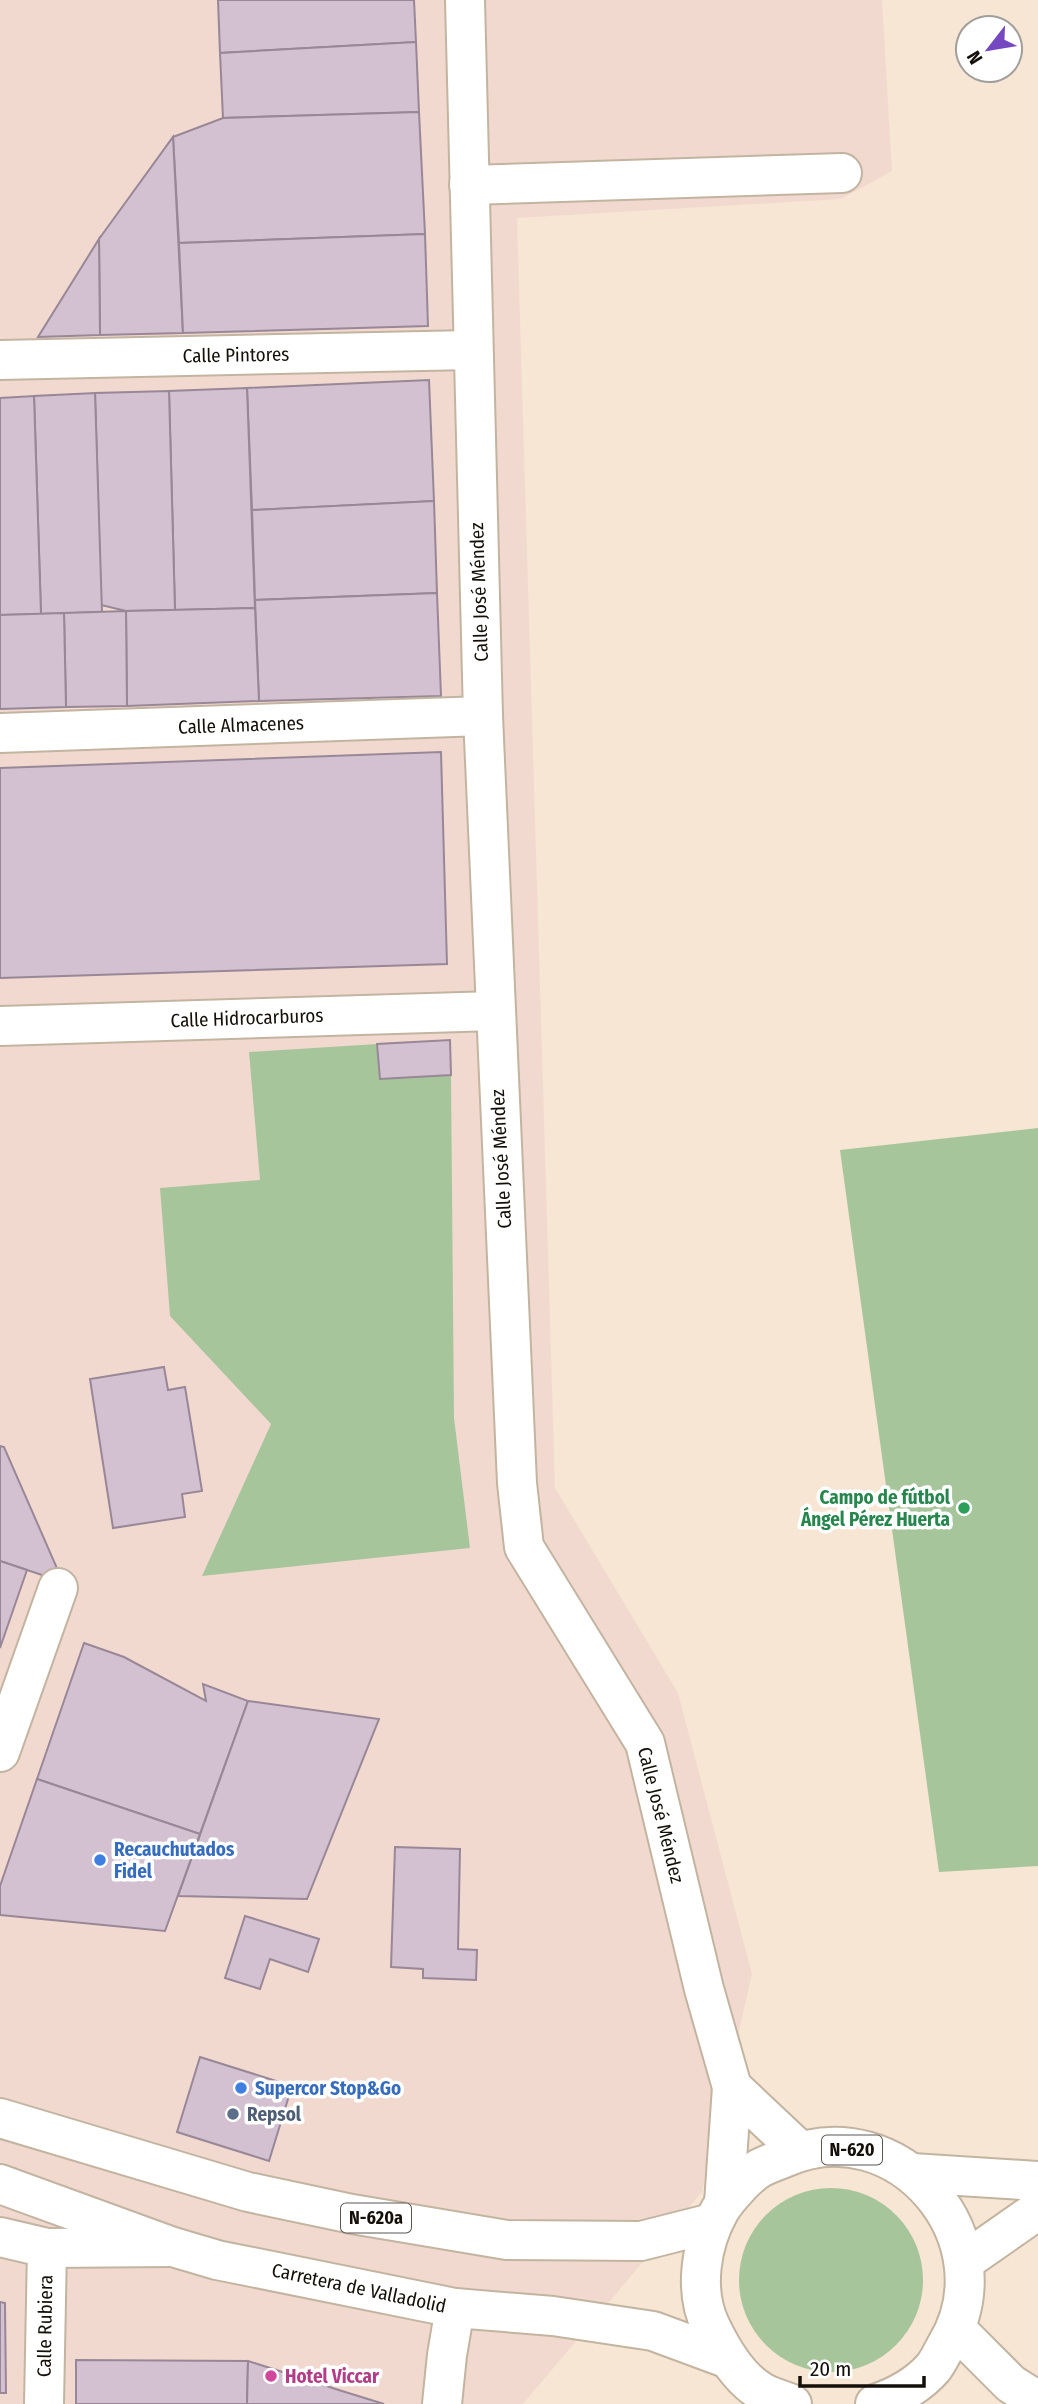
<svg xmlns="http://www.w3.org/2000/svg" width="1038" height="2404" font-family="'Fira Sans Condensed',sans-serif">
	<rect width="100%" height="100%" fill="#f6e6d3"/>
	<!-- industrial -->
	<path fill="#f2d9d0" d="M0,0H882L892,171L841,199L517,218L555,1488L678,1693L752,1974L702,2192L523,2404H0Z"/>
	<!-- green -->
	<g fill="#a7c59b">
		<path d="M377,1044L380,1079L451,1075L454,1418L470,1548L202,1576L271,1424L170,1316L160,1188L260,1180L249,1052Z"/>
		<path d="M1038,1128V1866L939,1872L840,1150Z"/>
		<circle cx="831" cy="2280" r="92"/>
	</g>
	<!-- building -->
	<g fill="#d3c0d1" stroke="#988797" stroke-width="2">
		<path d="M218,0H414L416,42L220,53Z"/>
		<path d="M416,42L419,112L223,118L220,53Z"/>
		<path d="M419,112L425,234L179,243L173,137L223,118Z"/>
		<path d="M173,137L183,333L100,335L99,239Z"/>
		<path d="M425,234L428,326L183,333L179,243Z"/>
		<path d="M99,239L100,335L38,337Z"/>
		<path d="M429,380L434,501L252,510L247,388Z"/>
		<path d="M247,388L255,608L175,610L169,391Z"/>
		<path d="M169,391L175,610L126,611L101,605L95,393Z"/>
		<path d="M95,393L102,612L41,614L34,396Z"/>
		<path d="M34,396L41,614L0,615V398Z"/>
		<path d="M434,501L437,593L255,600L252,510Z"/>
		<path d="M437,593L441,696L259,701L255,600Z"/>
		<path d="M255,608L259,701L127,706L126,611Z"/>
		<path d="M126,611L127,706L66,707L64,613Z"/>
		<path d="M64,613L66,707L0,709V615Z"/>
		<path d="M441,752L447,964L0,978V768Z"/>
		<path d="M450,1040L451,1075L380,1079L377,1044Z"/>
		<path d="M164,1367L168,1390L185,1387L202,1491L182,1494L185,1517L113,1528L90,1379Z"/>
		<path d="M0,1446L4,1447L63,1582L0,1561Z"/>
		<path d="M0,1561L27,1570L0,1648Z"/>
		<path d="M84,1643L124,1657L206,1701L203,1684L248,1701L200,1834L37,1779Z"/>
		<path d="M248,1701L379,1719L307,1899L178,1896Z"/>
		<path d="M37,1779L200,1834L165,1931L0,1915V1886Z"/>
		<path d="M395,1847L460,1849L458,1949L477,1950L476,1980L423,1978V1969L391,1967Z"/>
		<path d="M245,1916L319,1939L308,1972L270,1959L260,1989L225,1978Z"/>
		<path d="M200,2057L292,2086L269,2161L177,2132Z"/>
		<path d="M0,2302L5,2303L6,2393H0Z"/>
		<path d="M76,2360L248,2361L247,2404H76Z"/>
		<path d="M248,2361L342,2391L384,2404H247Z"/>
	</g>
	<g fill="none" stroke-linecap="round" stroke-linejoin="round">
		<!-- minor casing -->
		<g stroke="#c3b4a1" stroke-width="42">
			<g id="minor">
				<path d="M465,0L483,716L517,1483L524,1547L645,1743L704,1989L732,2087"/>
				<path d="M469,185L842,173"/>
				<path d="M0,360L472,350"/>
				<path d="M0,733L483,716"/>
				<path d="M0,1026L495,1011"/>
				<path d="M0,1752L58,1588"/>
				<path d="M724,2203L732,2087L800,2151"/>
				<path d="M0,2237L47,2248L171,2247"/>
				<path d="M44,2404L47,2248"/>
				<path d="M442,2404L447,2355L455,2308"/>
			</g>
		</g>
		<!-- primary casing -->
		<g stroke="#c3b4a1" stroke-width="42">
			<g id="primary">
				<path d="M912,2173L1038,2181"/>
				<path d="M965,2261L1038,2210"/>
			</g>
		</g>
		<!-- trunk casing -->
		<g stroke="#c3b4a1" stroke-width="42">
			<g id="trunk">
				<path d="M0,2118L248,2192L352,2214L507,2240L641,2241L712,2223"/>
				<path d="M0,2184L173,2247L217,2260L455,2308L553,2316L653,2331L726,2358"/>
				<path d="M956,2329L1011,2384L1038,2401"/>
				<path d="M792,2404C782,2400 771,2397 762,2392C739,2379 722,2350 711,2327C693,2291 701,2243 720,2210C727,2198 748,2175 760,2168C768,2164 776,2161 784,2158C898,2107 1010,2241 946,2346C942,2353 938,2362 933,2368C918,2385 896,2397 875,2404"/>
			</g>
		</g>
		<!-- minor -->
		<use href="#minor" stroke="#fff" stroke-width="38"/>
		<!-- primary -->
		<use href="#primary" stroke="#fff" stroke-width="38"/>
		<!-- trunk -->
		<use href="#trunk" stroke="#fff" stroke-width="38"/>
	</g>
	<!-- markers -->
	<circle fill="#2e9e5b" stroke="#fff" stroke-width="2.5" cx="964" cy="1508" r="7"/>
	<g fill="#3f7fe0" stroke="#fff" stroke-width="2.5">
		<circle cx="100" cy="1860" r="7"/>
		<circle cx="241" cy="2088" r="7"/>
	</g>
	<circle fill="#5c6f8a" stroke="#fff" stroke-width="2.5" cx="233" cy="2114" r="7"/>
	<circle fill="#d1479c" stroke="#fff" stroke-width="2.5" cx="271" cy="2376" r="7"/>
	<g text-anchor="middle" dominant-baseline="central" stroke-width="7" stroke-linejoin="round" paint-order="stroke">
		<!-- shield labels -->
		<g fill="#fff" stroke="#5a5752" stroke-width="2">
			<rect x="822" y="2135.5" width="60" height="29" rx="5"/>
			<rect x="341" y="2203.5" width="70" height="29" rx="5"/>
		</g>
		<g font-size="18" font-weight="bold" fill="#140f08">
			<text x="852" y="2150">N-620</text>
			<text x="376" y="2218">N-620a</text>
		</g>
		<!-- street labels -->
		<g font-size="19" fill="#140f08" stroke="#fff">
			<text transform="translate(236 355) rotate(-1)">Calle Pintores</text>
			<text transform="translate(479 592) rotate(-92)">Calle José Méndez</text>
			<text transform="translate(241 725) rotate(-2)">Calle Almacenes</text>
			<text transform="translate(247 1018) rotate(-2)">Calle Hidrocarburos</text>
			<text transform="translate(501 1159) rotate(-93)">Calle José Méndez</text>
			<text transform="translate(661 1815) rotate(76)">Calle José Méndez</text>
			<text transform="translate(359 2288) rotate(12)">Carretera de Valladolid</text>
			<text transform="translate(45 2326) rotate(-89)">Calle Rubiera</text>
		</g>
		<!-- leisure labels -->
		<g font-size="19" font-weight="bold" fill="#27864d" stroke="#fff" text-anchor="end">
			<text x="950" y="1497">Campo de fútbol<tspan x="950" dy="22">Ángel Pérez Huerta</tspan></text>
		</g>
		<!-- shop labels -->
		<g font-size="19" font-weight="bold" fill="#366cbe" stroke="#fff" text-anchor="start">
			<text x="114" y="1849">Recauchutados<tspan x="114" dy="22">Fidel</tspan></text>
			<text x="255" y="2088">Supercor Stop&amp;Go</text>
		</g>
		<!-- service labels -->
		<g font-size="19" font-weight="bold" fill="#4e5e75" stroke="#fff" text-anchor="start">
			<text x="247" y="2114">Repsol</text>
		</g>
		<!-- hotel labels -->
		<g font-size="19" font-weight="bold" fill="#b23c85" stroke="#fff" text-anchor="start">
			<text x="285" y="2376">Hotel Viccar</text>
		</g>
	</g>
	<!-- north arrow -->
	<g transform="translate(989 49) rotate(239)"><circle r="33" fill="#ffffff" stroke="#a19f9c" stroke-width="2"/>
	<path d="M0-5L12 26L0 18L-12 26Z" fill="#7548c0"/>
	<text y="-10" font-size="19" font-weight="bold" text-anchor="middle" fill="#140f08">N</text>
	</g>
	<!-- scale -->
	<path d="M800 2376v10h124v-10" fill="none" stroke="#140f08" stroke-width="3.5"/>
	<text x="810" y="2376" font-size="21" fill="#140f08" stroke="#ffffff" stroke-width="5" paint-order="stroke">20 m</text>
</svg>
